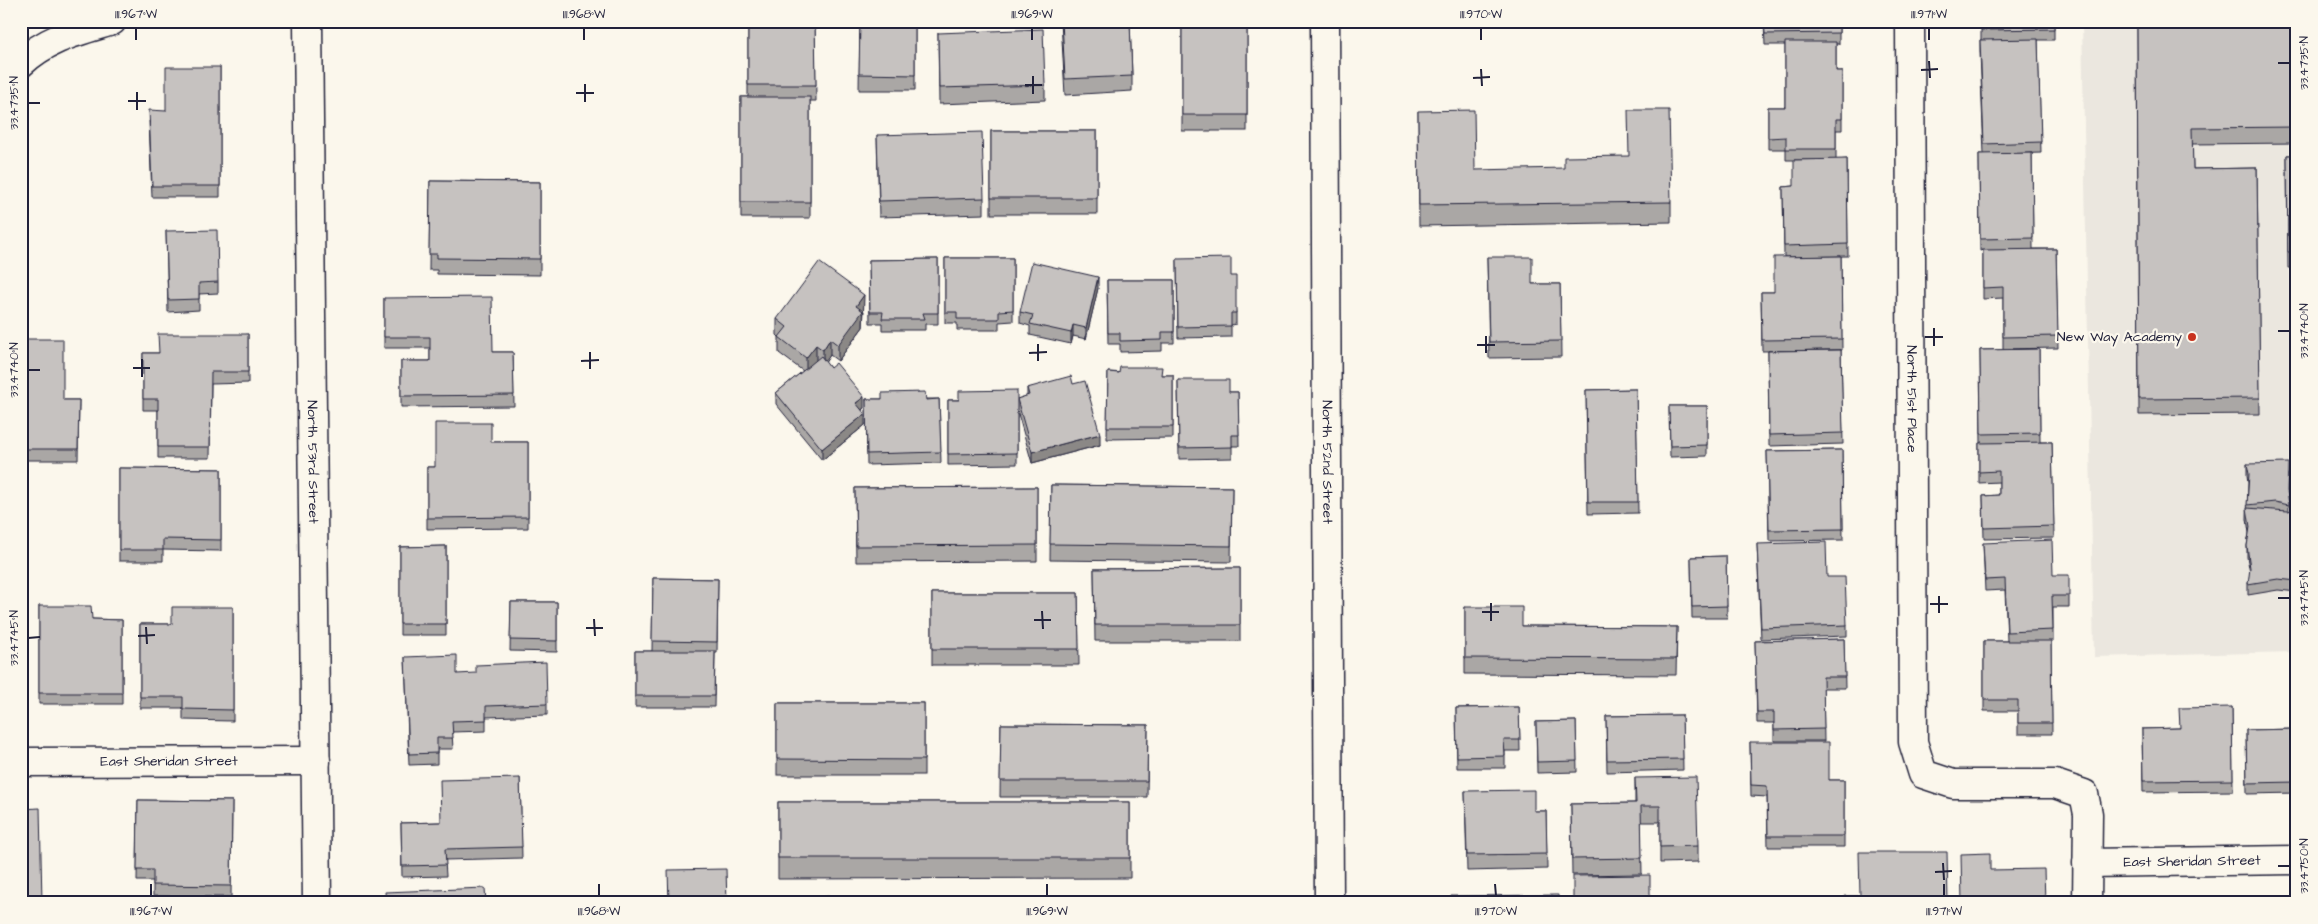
<svg xmlns="http://www.w3.org/2000/svg" width="2318" height="924" font-family="'Architects Daughter',sans-serif">
	<rect width="100%" height="100%" fill="#fbf7ec"/>
	<filter id="ink" filterUnits="userSpaceOnUse"><feTurbulence type="fractalNoise" baseFrequency=".02" numOctaves="2"/><feDisplacementMap in="SourceGraphic" scale="10" xChannelSelector="R" yChannelSelector="G"/><feConvolveMatrix kernelMatrix="1 2 1 2 8 2 1 2 1" color-interpolation-filters="sRGB"/></filter>
	<g filter="url(#ink)">
		<!-- built -->
		<path fill="#ebe7df" d="M2082,21H2297V652L2094,657Z"/>
		<g fill="none" stroke-linecap="round" stroke-linejoin="round">
			<!-- minor casing -->
			<g stroke="#22223b" stroke-width="31">
				<g id="minor">
					<path id="s1" d="M308,21L317,903"/>
					<path id="s2" d="M1910,21L1913,742L1923,774L1953,784H2055L2084,794L2088,814L2087,903"/>
					<path d="M21,63C47,38 79,31 112,21"/>
					<path id="s3" d="M21,762L316,761"/>
					<path id="s4" d="M2087,863L2297,860"/>
				</g>
			</g>
			<!-- major casing -->
			<g stroke="#22223b" stroke-width="31">
				<g id="major">
					<path id="s5" d="M1325,21L1329,903"/>
				</g>
			</g>
			<!-- minor -->
			<use href="#minor" stroke="#fbf7ec" stroke-width="28"/>
			<!-- major -->
			<use href="#major" stroke="#fbf7ec" stroke-width="28"/>
		</g>
		<!-- wall -->
		<g fill="#aaa7a5" stroke="#22223b">
			<path d="M748,21H815L816,101H810V218H741V97H748Z"/>
			<path d="M860,21H915V90H859Z"/>
			<path d="M1061,21H1130L1132,76V91L1065,95Z"/>
			<rect x="1182" y="21" width="65" height="110"/>
			<path d="M1422,21H1609V22L1422,23Z"/>
			<path d="M1764,21H1839V44H1836V71H1842V130H1836V160L1847,159L1848,256L1784,257L1783,187L1794,186L1818,160H1786V149H1768V107H1785V45H1765Z"/>
			<path d="M1981,21H2054V40H2038L2041,153L2006,154L2032,153L2033,249H2056L2058,348L2003,349V298L1983,299V250L1980,251L1979,154H1984L1980,52V40H1981Z"/>
			<path d="M2137,21H2297V143L2192,144L2193,169L2257,168L2260,414L2139,415Z"/>
			<path d="M938,33L1045,85V100L939,104Z"/>
			<path d="M220,67V197H152L149,121L166,111Z"/>
			<path d="M1418,111L1475,170L1671,202V222L1419,226Z"/>
			<rect x="991" y="131" width="106" height="83"/>
			<path d="M877,135L984,198V214L879,217Z"/>
			<path d="M2287,155H2297V268H2288Z"/>
			<path d="M430,181L540,182V275L437,274V270H429Z"/>
			<path d="M166,231L218,282V293L199,294V310L168,312Z"/>
			<path d="M1841,256L1842,350L1762,351L1761,292H1774Z"/>
			<path d="M1487,257L1532,284H1560L1561,357L1489,358Z"/>
			<path d="M945,258H1013V321L999,322V330H957V323H945Z"/>
			<path d="M938,259V324H925V330H882V323H870L869,260Z"/>
			<path d="M1177,259L1231,276L1236,313V324L1231,325V337L1178,338Z"/>
			<path d="M1107,280H1174V343H1162V351L1120,352V344H1108Z"/>
			<path d="M2293,283H2297V393H2294Z"/>
			<path d="M1098,288L1086,339L1073,336L1071,344L1030,335V326L1020,323V312Z"/>
			<path d="M384,298L493,352H513L514,406L401,407V361H430V348H384Z"/>
			<path d="M864,311L863,327L838,361L830,355L825,362L864,408L862,410L865,425L822,460L776,404V393L803,371L779,353V337L777,335V319Z"/>
			<path d="M248,334V383L211,384L210,458H158V410H143V353H158Z"/>
			<path d="M21,339L63,400H79L78,460H21Z"/>
			<path d="M2039,349L2040,442H2052L2054,538L1984,539L1983,496L1999,495V482L1979,483V443H1981L1980,350Z"/>
			<path d="M1841,350L1843,444L1769,446L1768,351Z"/>
			<path d="M1108,372L1162,375H1173V438L1107,439Z"/>
			<path d="M1178,380L1229,392H1238L1239,446H1232V458L1179,459Z"/>
			<path d="M1073,384L1100,445L1032,463L1017,410V464L948,465V400L1017,399L1027,396V388Z"/>
			<path d="M1636,389L1638,513L1588,514L1586,390Z"/>
			<path d="M866,399H939L941,463L867,465Z"/>
			<path d="M1669,406H1707V456L1670,457Z"/>
			<path d="M491,442H528V528L427,529V467H435Z"/>
			<path d="M1842,450L1843,540L1769,541L1767,451Z"/>
			<path d="M2247,464L2288,474L2287,494L2289,505V511L2297,509V592L2278,590L2248,595V584L2250,573L2247,557V546L2249,533L2247,519L2248,483L2247,475Z"/>
			<path d="M119,468L221,469V551L163,550V561H119Z"/>
			<path d="M1051,485L1232,487L1231,562L1050,560Z"/>
			<path d="M1037,487V561L856,562L855,488Z"/>
			<path d="M1983,543L2053,575L2069,596V607H2053V641H2051L2052,734H2018V711H1984V641H2007L2005,590L1985,591Z"/>
			<path d="M1757,544L1827,577L1847,625V636L1761,639Z"/>
			<path d="M446,546V635H400V547Z"/>
			<path d="M1726,556L1727,618H1692L1691,557Z"/>
			<path d="M1240,568V641H1095L1094,569Z"/>
			<path d="M653,578L718,579L717,653H715L714,707H635V651H652Z"/>
			<path d="M932,593H1078L1079,665H932Z"/>
			<path d="M511,602H557V652L510,651Z"/>
			<path d="M39,606L92,619L122,620V704H39Z"/>
			<path d="M233,607V721L183,720V708H140V624H172Z"/>
			<path d="M1465,607L1522,626L1677,627L1676,675L1465,674Z"/>
			<path d="M1844,639L1845,688H1823L1824,741H1774V723H1757L1755,641Z"/>
			<path d="M405,657L547,704V715L486,717V731L452,732L453,749H437V764L409,765Z"/>
			<rect x="777" y="703" width="147" height="72"/>
			<path d="M1519,707L1520,751H1505V768H1457L1456,708Z"/>
			<path d="M2232,707L2233,791L2143,792L2142,729L2179,728Z"/>
			<path d="M1682,715L1683,770L1607,772L1606,716Z"/>
			<path d="M1576,721L1577,772L1537,773L1536,722Z"/>
			<path d="M1001,724L1148,725L1147,797H1000Z"/>
			<path d="M2297,729V793L2247,794L2246,730Z"/>
			<path d="M1750,742L1829,780H1844V847H1768L1767,797L1751,796Z"/>
			<path d="M520,778L522,858L445,860L446,876L402,877L401,823L440,822Z"/>
			<path d="M1635,778L1698,846V862L1660,863V822H1641L1642,874L1572,875L1571,804L1635,803Z"/>
			<path d="M1465,791L1534,811H1546L1547,869L1467,871Z"/>
			<path d="M138,800L232,801L231,897L153,896V881H137Z"/>
			<path d="M778,802H1130V878L778,879Z"/>
		</g>
		<!-- shaded-wall -->
		<g fill="#8b8886" stroke="#22223b">
			<path d="M1098,277V288L1086,339V328Z"/>
			<path d="M864,295L863,327L838,361V345L856,306Z"/>
			<path d="M1073,325V336L1071,344V333Z"/>
			<path d="M830,339V355L823,366V350Z"/>
			<path d="M816,345V361L806,374V358Z"/>
			<path d="M864,397V408L856,414V403Z"/>
			<path d="M865,414V425L822,460V449Z"/>
			<path d="M1100,434V445L1032,463V452Z"/>
		</g>
		<!-- building -->
		<g fill="#c6c2c0" stroke="#22223b">
			<path d="M748,21H815L816,85H748Z"/>
			<path d="M860,21H915V75L859,74Z"/>
			<path d="M1062,21H1130L1132,76L1065,79Z"/>
			<rect x="1182" y="21" width="65" height="94"/>
			<path d="M1764,21H1839V33L1765,34Z"/>
			<path d="M1981,21H2054V29L1981,30Z"/>
			<path d="M2137,21H2297V127L2192,128L2193,169L2257,168L2260,398L2139,399Z"/>
			<path d="M1043,29L1045,85L939,88L938,33Z"/>
			<path d="M2038,39L2041,142L1984,144L1980,40Z"/>
			<path d="M1785,42H1836V71H1842V119H1836V149H1786V137L1768,138V107H1785Z"/>
			<path d="M166,67H220V186H152L149,110L166,111Z"/>
			<rect x="741" y="97" width="69" height="105"/>
			<path d="M1474,110L1475,170L1564,168V157L1629,156L1628,110H1669L1671,202L1419,205L1418,111Z"/>
			<rect x="991" y="131" width="106" height="67"/>
			<path d="M982,132L984,198L879,201L877,135Z"/>
			<path d="M2032,153L2033,238L1980,239L1979,154Z"/>
			<path d="M2287,155H2297V252H2288Z"/>
			<path d="M1847,159L1848,244L1784,246L1783,187L1794,186V160Z"/>
			<path d="M430,181L540,182V259L437,258V254H429Z"/>
			<path d="M217,230L218,282L199,283V299L168,300L166,231Z"/>
			<path d="M2056,249L2058,336L2003,337V287L1983,288V250Z"/>
			<path d="M1841,256L1842,339L1762,340L1761,292H1774V257Z"/>
			<path d="M1487,257H1532V284H1560L1561,341L1489,342Z"/>
			<path d="M945,258H1013V310L999,311V319H957V312H945Z"/>
			<path d="M1231,258V276H1236V313H1231V326L1178,327L1177,259Z"/>
			<path d="M938,259V313H923L925,319H882L883,312H870L869,260Z"/>
			<path d="M819,262L864,295L856,306L863,311L838,345L830,339L823,350L816,345L806,358L779,337L787,327L777,319Z"/>
			<path d="M1032,262L1098,277L1086,328L1073,325L1071,333L1030,324L1033,315L1020,312Z"/>
			<path d="M1107,280H1174V332H1162V340L1120,341V333H1108Z"/>
			<path d="M2293,283H2297V377H2294Z"/>
			<path d="M492,297L493,352H513L514,395L401,396V361H430V337H384V298Z"/>
			<path d="M158,334H248V372H211L210,447H158V399H143V353H159Z"/>
			<path d="M21,339H63V400H79L78,449H21Z"/>
			<path d="M2039,349L2040,433L1981,434L1980,350Z"/>
			<path d="M1841,350L1843,433L1769,435L1768,351Z"/>
			<path d="M821,356L830,368L836,363L864,397L856,403L865,414L822,449L776,393Z"/>
			<path d="M1120,367H1162L1161,375H1173V427H1107L1108,372L1119,373Z"/>
			<path d="M1071,376L1073,384L1085,381L1100,434L1032,452L1017,399L1029,395L1027,388Z"/>
			<path d="M1178,380H1229V392H1238L1239,435H1232V447L1179,448Z"/>
			<path d="M1636,389L1638,502H1588L1586,390Z"/>
			<path d="M1017,390V453L948,454V400H959V391Z"/>
			<path d="M925,392L926,400L939,399L941,452L867,454L866,399H882V393Z"/>
			<path d="M1669,406H1707V445L1670,446Z"/>
			<path d="M435,423H491V442H528V517L427,518V467H435Z"/>
			<path d="M2052,442L2054,526L1984,528L1983,496L1999,495V471L1979,472V443Z"/>
			<path d="M1842,450L1843,529L1769,530L1767,451Z"/>
			<path d="M2288,463L2287,491L2289,505L2275,502L2247,505L2249,474L2247,464Z"/>
			<path d="M119,468L221,469V540L163,539V550H119Z"/>
			<path d="M1051,485L1232,487L1231,546L1050,544Z"/>
			<path d="M1037,487V545L856,546L855,488Z"/>
			<path d="M2247,508L2288,511L2297,509V581L2278,579L2248,584L2250,568L2247,546L2250,527Z"/>
			<path d="M2052,540L2053,575H2069V596H2052L2053,630L2007,632L2005,579L1985,580L1983,543Z"/>
			<path d="M1826,542L1827,577H1845L1847,625L1761,628L1757,544Z"/>
			<path d="M446,546V624H400V547Z"/>
			<path d="M1726,556L1727,606L1692,607L1691,557Z"/>
			<path d="M1240,568V625H1095L1094,569Z"/>
			<path d="M653,578L718,579L717,642L652,641Z"/>
			<path d="M932,593H1078L1079,649H932Z"/>
			<path d="M511,602H557V641L510,640Z"/>
			<path d="M39,606H91L92,619L122,620V693H39Z"/>
			<path d="M172,607H233V710L183,709V697H140V624H172Z"/>
			<path d="M1465,607H1522V626L1677,627L1676,659L1465,658Z"/>
			<path d="M21,608H22L21,688Z"/>
			<path d="M1844,639L1845,677H1823L1824,729L1774,730V712H1757L1755,641Z"/>
			<path d="M1984,641H2051L2052,723H2018V700H1984Z"/>
			<path d="M635,651H715L714,696H635Z"/>
			<path d="M457,655V674L476,673V665L546,662L547,704L486,706V720L452,721L453,738H437V753L409,754L405,657Z"/>
			<path d="M777,703H924V760L777,759Z"/>
			<path d="M1519,707L1520,740H1504L1505,756L1457,757L1456,708Z"/>
			<path d="M2232,707L2233,780L2143,781L2142,729L2180,728L2179,708Z"/>
			<path d="M1682,715L1683,759L1607,760L1606,716Z"/>
			<path d="M1576,721L1577,761L1537,762L1536,722Z"/>
			<path d="M1001,724L1148,725L1147,781H1000Z"/>
			<path d="M2297,729V782L2247,783L2246,730Z"/>
			<path d="M1750,742H1829V780H1844V836H1768L1767,786L1751,785Z"/>
			<path d="M1696,777L1698,846L1660,847V806H1641L1642,858L1572,859L1571,804L1636,803L1635,778Z"/>
			<path d="M520,778L522,847L445,849L446,865L402,866L401,823L441,822L440,780Z"/>
			<path d="M1534,790V811H1546L1547,854L1467,855L1465,791Z"/>
			<path d="M138,800L232,801L231,886L153,885V870H137Z"/>
			<rect x="778" y="802" width="352" height="56"/>
			<path d="M40,808L42,903H21V809Z"/>
			<path d="M1859,852H1947L1948,903H1845V896H1860Z"/>
			<path d="M1990,853V870L2044,869L2045,903H1962L1961,854Z"/>
			<path d="M726,869L727,903H669L668,870Z"/>
			<path d="M1650,875V903H1573V876Z"/>
			<path d="M485,888L486,903H386L385,892Z"/>
			<path d="M1558,895V903H1451V896Z"/>
			<path d="M839,896V903H776V898Z"/>
			<rect x="138" y="898" width="73" height="5"/>
		</g>
	</g>
	<!-- ticks -->
	<path fill="none" stroke="#22223b" stroke-width="2" d="M136,28V40M584,28V40M1032,28V40M1481,28V40M1929,28V40M1929,61L1930,78M2278,63H2290M1481,69L1482,86M1921,70L1938,69M1033,76V94M1473,78L1490,77M585,84V102M1025,85H1042M137,92V110M576,93H594M128,101H146M28,103H40M1934,328V346M2278,331H2290M1486,336V353M1925,337H1943M1038,344V361M1477,345H1495M590,352V369M1029,353L1047,352M142,359V377M581,361L599,360M133,368H150M28,370H40M1939,596V613M2278,598H2290M1491,603V621M1930,604H1948M1042,611L1043,629M1482,612H1499M594,619L595,636M1034,620H1051M146,627L147,644M586,628H603M138,636L155,635M28,638L40,637M1943,863L1944,880M2278,866H2290M1935,872L1952,871M151,884V896M599,884V896M1047,884V896M1495,884L1496,896M1944,884V896"/>
	<!-- markers -->
	<circle fill="#c8321e" stroke="#fbf7ec" stroke-width="2" cx="2192" cy="337" r="5"/>
	<g text-anchor="middle" dominant-baseline="central" stroke-width="4.5" stroke-linejoin="round" paint-order="stroke">
		<!-- poi labels -->
		<g font-size="14" fill="#22223b" stroke="#fbf7ec" text-anchor="end">
			<text x="2182" y="337">New Way Academy</text>
		</g>
		<!-- street labels -->
		<g font-size="14" fill="#22223b" stroke="#fbf7ec">
			<text stroke="none"><textPath href="#s2" startOffset="378">North 51st Place</textPath></text>
			<text stroke="none"><textPath href="#s1" startOffset="441">North 53rd Street</textPath></text>
			<text stroke="none"><textPath href="#s5" startOffset="441">North 52nd Street</textPath></text>
			<text stroke="none"><textPath href="#s3" startOffset="148">East Sheridan Street</textPath></text>
			<text stroke="none"><textPath href="#s4" startOffset="105">East Sheridan Street</textPath></text>
		</g>
	</g>
	<!-- margin -->
	<rect width="2318" height="924" fill="none" stroke="#fbf7ec" stroke-width="55"/>
	<rect x="28" y="28" width="2262" height="868" fill="none" stroke="#22223b" stroke-width="2"/>
	<g font-size="12" text-anchor="middle" fill="#22223b">
		<text x="136" y="18">111.967°W</text>
		<text x="584" y="18">111.968°W</text>
		<text x="1032" y="18">111.969°W</text>
		<text x="1481" y="18">111.970°W</text>
		<text x="1929" y="18">111.971°W</text>
		<text transform="translate(2304 63) rotate(-90)" y="4">33.4735°N</text>
		<text transform="translate(14 103) rotate(-90)" y="4">33.4735°N</text>
		<text transform="translate(2304 331) rotate(-90)" y="4">33.4740°N</text>
		<text transform="translate(14 370) rotate(-90)" y="4">33.4740°N</text>
		<text transform="translate(2304 598) rotate(-90)" y="4">33.4745°N</text>
		<text transform="translate(14 638) rotate(-90)" y="4">33.4745°N</text>
		<text transform="translate(2304 866) rotate(-90)" y="4">33.4750°N</text>
		<text x="151" y="915">111.967°W</text>
		<text x="599" y="915">111.968°W</text>
		<text x="1047" y="915">111.969°W</text>
		<text x="1496" y="915">111.970°W</text>
		<text x="1944" y="915">111.971°W</text>
	</g>
</svg>
